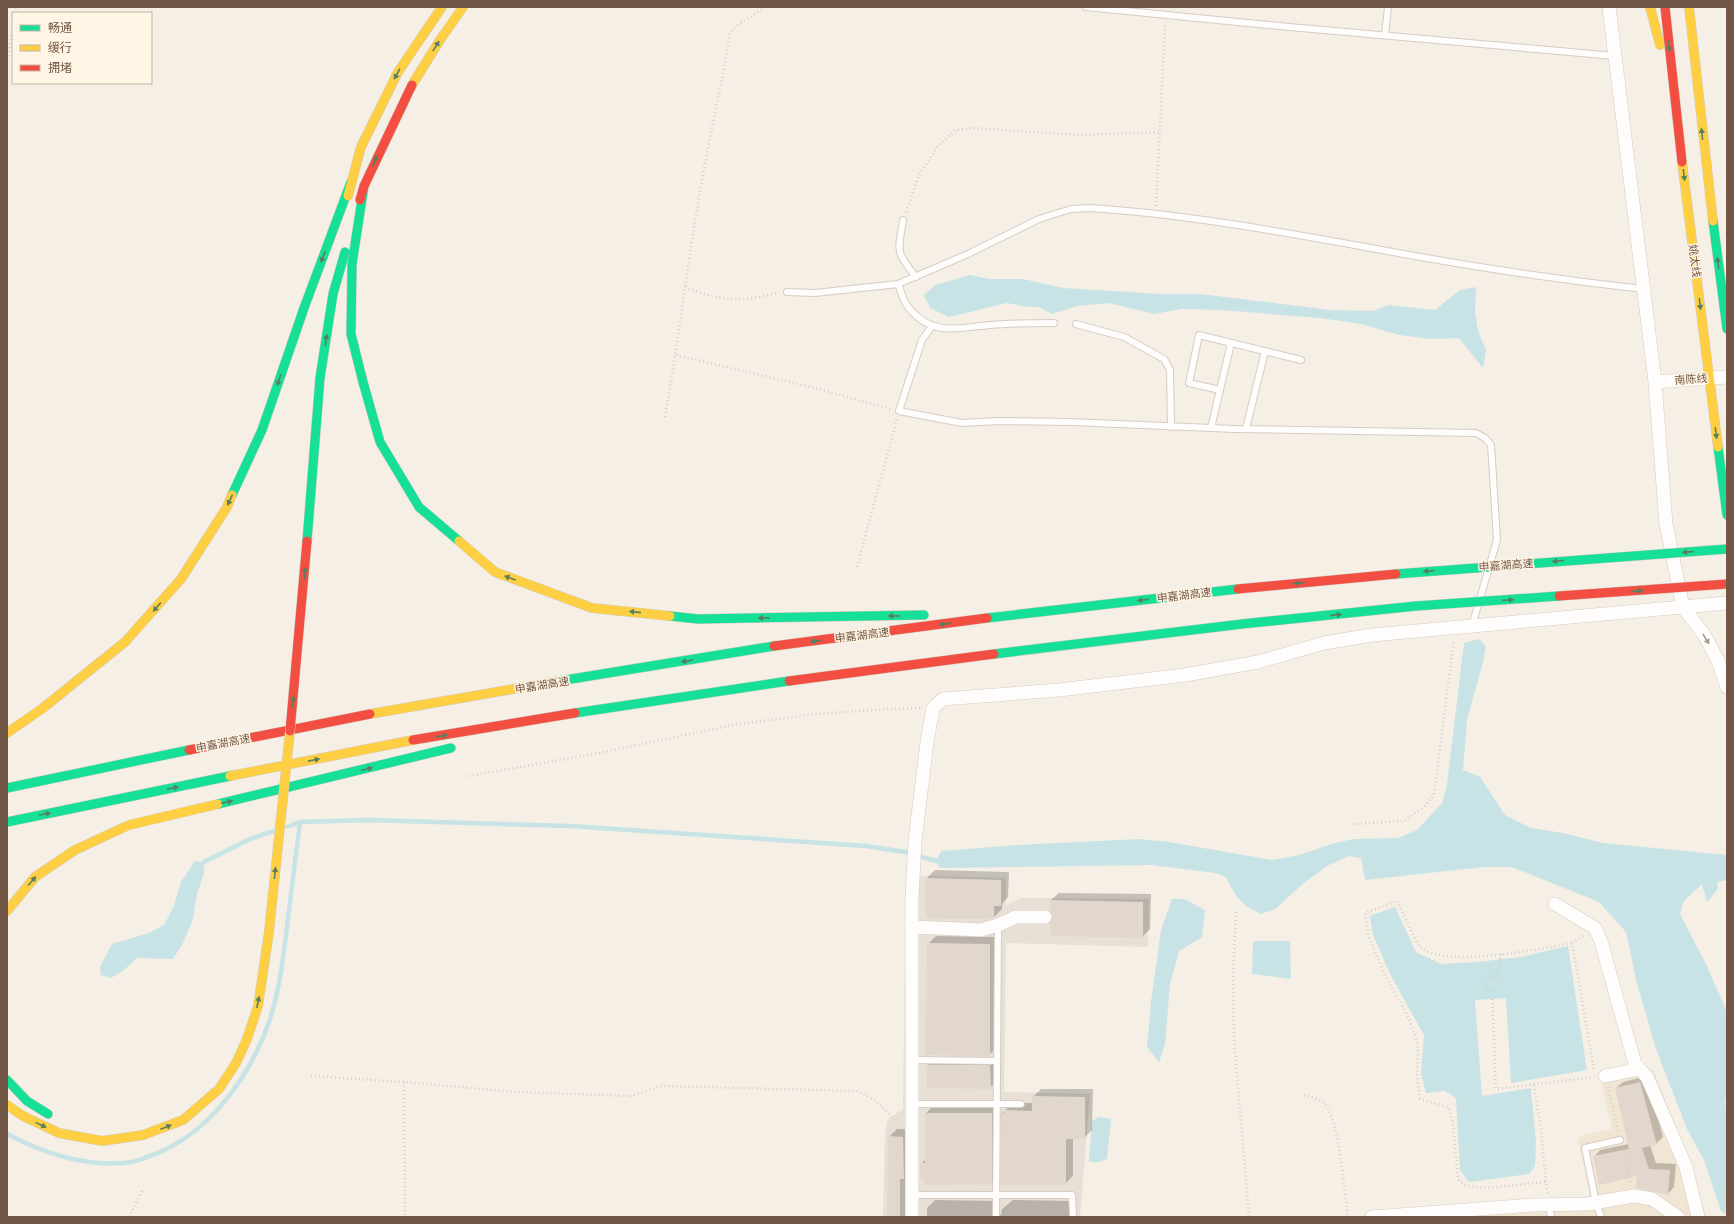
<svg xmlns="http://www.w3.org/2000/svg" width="1734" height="1224" font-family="'Asap Condensed','Noto Sans SC',sans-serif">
	<rect width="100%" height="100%" fill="#f5efe5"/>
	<!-- residential -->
	<path fill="#f1e5d4" d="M1641,1062L1654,1071L1689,1161L1706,1217H1479V1205L1585,1199L1590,1194L1578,1139L1586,1134L1612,1129L1602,1086L1605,1070Z"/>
	<!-- industrial -->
	<path fill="#e8dfd6" d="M906,875L1006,878V905L1021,898L1149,899L1148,947L1006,943L1004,1092L1090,1094L1080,1217H883L885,1135L888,1119L903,1109Z"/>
	<!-- water -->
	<g fill="#c7e3e6">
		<path d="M970,275L990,279H1023L1063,288L1161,294H1200L1330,310L1373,311L1389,305L1435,310L1460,290L1476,287L1475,311L1478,331L1486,350L1483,368L1459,338L1432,339L1399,335L1362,324L1320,318L1222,310L1182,309L1154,314L1109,303L1077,306L1052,314L1038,307H1028L1007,303L949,317L930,308L924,295L935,285Z"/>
		<path d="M1479,639L1486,646L1483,662L1467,720L1463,770L1480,777L1505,815L1531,828L1563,833L1603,843L1727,855V880L1718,882L1717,890L1707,902L1702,884L1684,901L1680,914L1706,964L1727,1012V1095L1725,1102L1727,1116V1215L1721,1211L1704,1160L1687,1129L1656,1049L1636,980L1626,932L1599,902L1512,867H1483L1365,880L1361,858L1349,856L1329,865L1305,882L1275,909L1261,914C1239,903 1237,899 1226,877L1216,873L1151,865L940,868L936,861L941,851L1018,845L1139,839L1169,842L1272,860L1300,855L1334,843L1354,839L1398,838L1417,830L1442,803L1447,785L1464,643Z"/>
		<path d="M195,861L204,862V873L197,894L193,919L183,943L173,959L137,958L124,970L111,978L101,975L100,967L112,944L149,933L164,925L174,906L181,882Z"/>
		<path d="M1172,899H1184L1205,910L1202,937L1179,951L1170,984L1165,1044L1159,1062L1147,1047L1151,1002L1161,930Z"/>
		<path d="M1395,907L1416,952L1441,964L1477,962L1521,957L1568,946L1587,1070L1511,1083L1506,998L1475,1000L1482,1096L1531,1088L1536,1142L1535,1166L1529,1174L1469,1182L1460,1170L1456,1098L1445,1091L1426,1093L1421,1073L1424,1035L1390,974L1373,935L1370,916Z"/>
		<path d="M1253,941H1290L1291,979L1252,974Z"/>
		<path d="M1099,1117L1111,1119L1107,1159L1095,1163L1089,1161L1092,1121Z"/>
	</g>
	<!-- shadow -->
	<g fill="#0003">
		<path d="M935,870L1009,872L1008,897L1002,904V909L994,917L927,878Z"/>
		<path d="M1059,893L1151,894L1150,929L1142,937L1051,900Z"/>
		<path d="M936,936L998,937L997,1047L989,1055L928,944Z"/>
		<path d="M936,1057L997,1058L998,1080L990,1088L928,1065Z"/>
		<path d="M1647,1076L1663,1137L1656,1144L1650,1145L1656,1163L1676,1164L1674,1187L1668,1194L1638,1175L1594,1157L1600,1150L1629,1144L1616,1088L1623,1082Z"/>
		<path d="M1041,1089H1093L1092,1130L1084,1138H1073V1176L1065,1184L1002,1113L1013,1103H1033V1097Z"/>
		<path d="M934,1105H1000L999,1175L991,1183L921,1164L926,1159V1113Z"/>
		<path d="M897,1129H911L908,1217H888L889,1137Z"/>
		<path d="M935,1200L999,1201L1000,1215H1001L1002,1209L1013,1200L1074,1201L1071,1217H927V1208Z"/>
	</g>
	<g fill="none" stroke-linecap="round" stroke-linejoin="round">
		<!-- stream -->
		<g stroke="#c7e3e6" stroke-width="4.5">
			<path d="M287,827L300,822L369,820L570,826L866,846L905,852L936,861H942"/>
			<path d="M201,866L204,862L250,839L274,831"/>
			<path d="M7,1134C45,1154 89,1168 132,1162C138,1161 144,1158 150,1156C207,1136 249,1079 269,1022C280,989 284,953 288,918C292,886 296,854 300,822"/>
		</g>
	</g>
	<!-- building -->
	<g fill="#e1d7cd">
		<path d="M926,878L1001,880V906H994V918L991,919L926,918Z"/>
		<path d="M1050,900L1143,902V938L1050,936V923L1053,917L1050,911Z"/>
		<path d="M927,943L990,944V1056L926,1055Z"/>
		<path d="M927,1065H990L991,1089L927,1088Z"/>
		<path d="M1640,1082L1657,1145L1642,1148L1649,1169L1670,1170L1668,1195L1636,1188L1637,1176L1599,1185L1593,1156L1629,1149L1615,1088Z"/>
		<path d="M1032,1096L1085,1097V1139H1066V1185H1001V1113H1004V1110L1032,1111Z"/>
		<path d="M925,1113H992V1184L924,1185V1179H920V1163H925Z"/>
		<path d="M888,1136L903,1137L904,1179H900V1217H887Z"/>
	</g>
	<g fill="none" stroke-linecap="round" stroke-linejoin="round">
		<!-- lane casing -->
		<g stroke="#d6ccc3" stroke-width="8">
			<g id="lane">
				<path d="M1086,7L1268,25L1615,56"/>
				<path d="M1385,35L1388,7"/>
				<path d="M903,220C898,252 895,251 916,277"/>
				<path d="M898,284C901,291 903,301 908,307C932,337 957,328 990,325C1011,323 1033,323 1054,323"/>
				<path d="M787,292L815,293L898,284L968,254L1039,219L1071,209L1089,208C1184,214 1277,231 1371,248C1461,265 1552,279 1643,289"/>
				<path d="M1076,324L1124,337L1164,359L1170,370L1171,427"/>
				<path d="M932,326L922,340L899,411L962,423L999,421L1071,422L1235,429L1476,433L1485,438L1491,445L1497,540L1472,626"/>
				<path d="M1220,390L1189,383L1199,335L1301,360"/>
				<path d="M1211,428L1231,343"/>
				<path d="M1246,429L1265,351"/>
				<path d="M912,1060L997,1061"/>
				<path d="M911,1104H1021"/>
				<path d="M912,1195H1072L1073,1217"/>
				<path d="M1549,1205L1551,1217"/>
				<path d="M996,1217L998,925"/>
				<path d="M1601,1217L1596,1203L1585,1148L1620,1140"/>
			</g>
		</g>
		<!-- street casing -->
		<g stroke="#d6ccc3" stroke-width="14">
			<g id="street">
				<path d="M1609,7L1655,382L1666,524L1683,607L1705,636L1718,661L1727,687"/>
				<path d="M1655,382L1727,377"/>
				<path d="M1555,904L1595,928L1601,941L1635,1064L1647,1077L1686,1167L1698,1217"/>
				<path d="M912,927L981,930L998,925L1016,917H1045"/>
				<path d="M1605,1076L1640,1069"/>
				<path d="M912,1217V897L915,841L927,742L933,708L943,699L1059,690L1185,675L1258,662L1324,643L1372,635L1727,603"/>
				<path d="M1372,1217L1533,1205L1587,1204L1634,1196L1652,1199L1678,1217"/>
			</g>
		</g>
		<!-- fast casing -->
		<g stroke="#d5cbc2" stroke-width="10">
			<g id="fast">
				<path d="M364,186L352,264L351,334L363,382L380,442L419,507L459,541"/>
				<path d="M1713,221L1727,329"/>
				<path d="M320,378L333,294L345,252"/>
				<path d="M1718,447L1727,515"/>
				<path d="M232,495L262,430L304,308L351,182"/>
				<path d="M670,616L698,619L924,615"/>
				<path d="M987,618L1238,589"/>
				<path d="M994,654L1242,624"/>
				<path d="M559,681L774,646"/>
				<path d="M575,713L789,681"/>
				<path d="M7,788L189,750"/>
				<path d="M218,804L451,748"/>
				<path d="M7,822L230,776"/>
				<path d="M7,1080L27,1101L48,1114"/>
			</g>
		</g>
		<!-- slow casing -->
		<g stroke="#d5cbc2" stroke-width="10">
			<g id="slow">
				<path d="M1650,7L1660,45"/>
				<path d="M1689,7L1713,221"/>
				<path d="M412,85L440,40L463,7"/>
				<path d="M1682,162L1718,447"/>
				<path d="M348,196L361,147L398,72L442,7"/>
				<path d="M459,541L495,572L592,608L670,616"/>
				<path d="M370,714L559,681"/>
				<path d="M7,733L43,708L125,642L181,579L227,507L232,495"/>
				<path d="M230,776L413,740"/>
				<path d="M7,911L35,877L75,850L129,825L218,804"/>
				<path d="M7,1105L23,1116L59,1133L102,1141L143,1135L183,1120L219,1089L236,1063L247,1039"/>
			</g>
		</g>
		<!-- jam casing -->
		<g stroke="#d5cbc2" stroke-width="10">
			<g id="jam">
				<path d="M1665,7L1682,162"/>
				<path d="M360,200L364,186L412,85"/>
				<path d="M774,646L987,618"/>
				<path d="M789,681L994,654"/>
				<path d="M413,740L575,713"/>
				<path d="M189,750L370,714"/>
			</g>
		</g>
		<!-- path -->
		<g stroke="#d7cec8" stroke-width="2.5" stroke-dasharray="1 3" stroke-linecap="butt">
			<path d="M15,13L16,7"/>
			<path d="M7,64L13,24"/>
			<path d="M1156,206L1165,25"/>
			<path d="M906,212L919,175L937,147L956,130L973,128L1080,135L1160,132"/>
			<path d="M685,287C702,294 721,300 741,299C753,299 766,295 778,293"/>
			<path d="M676,355L819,389L890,409"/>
			<path d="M665,417C678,342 687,267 700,192C709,139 721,87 730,34L735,27L765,7"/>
			<path d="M857,567L897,419"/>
			<path d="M469,776L599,753L738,724L816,714L889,709L921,708"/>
			<path d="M1353,824L1404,821L1425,806L1434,795L1454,640"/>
			<path d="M1236,912L1233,975L1234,1039L1249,1217"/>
			<path d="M1583,936L1572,943L1594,1069"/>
			<path d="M1501,954L1497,977L1490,976L1486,990H1492L1496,1089L1593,1077"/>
			<path d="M311,1076L404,1082L516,1092L631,1096L661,1086L858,1091L876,1101L897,1122H899"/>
			<path d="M404,1082L405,1217"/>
			<path d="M1534,1085L1541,1129L1547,1193"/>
			<path d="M1608,1087L1618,1131"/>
			<path d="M1304,1095C1310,1097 1320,1099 1324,1103C1340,1119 1344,1193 1348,1217"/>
			<path d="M1623,1150L1631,1184"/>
			<path d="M1545,1182L1487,1188L1466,1186L1458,1179L1453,1124L1448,1107L1420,1099L1417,1077L1418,1050L1415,1034L1407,1015L1386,977L1369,938L1365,913L1397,901C1402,910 1416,944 1421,948C1450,968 1537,949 1572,943"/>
			<path d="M129,1217L142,1191"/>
		</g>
		<!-- lane -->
		<use href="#lane" stroke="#fefdfb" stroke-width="6"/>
		<!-- street -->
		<use href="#street" stroke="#fefdfb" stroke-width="13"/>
		<!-- fast -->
		<use href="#fast" stroke="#16e098" stroke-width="9"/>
		<!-- slow -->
		<use href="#slow" stroke="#ffcf43" stroke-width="9"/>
		<!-- jam -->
		<use href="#jam" stroke="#f24e42" stroke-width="9"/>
		<!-- fast-bridge casing -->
		<g stroke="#d4cbc3" stroke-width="10" stroke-linecap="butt">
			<g id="fast-bridge">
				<path d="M307,541L320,378"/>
				<path d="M1396,574L1727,549"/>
				<path d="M1242,624L1416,606L1559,596"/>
			</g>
		</g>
		<!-- slow-bridge casing -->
		<g stroke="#d4cbc3" stroke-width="10" stroke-linecap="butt">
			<path id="slow-bridge" d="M247,1039L258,1006L269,932L290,731"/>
		</g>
		<!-- jam-bridge casing -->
		<g stroke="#d4cbc3" stroke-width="10" stroke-linecap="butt">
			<g id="jam-bridge">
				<path d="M1238,589L1396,574"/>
				<path d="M1559,596L1727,584"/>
				<path d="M290,731L307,541"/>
			</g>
		</g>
		<!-- fast-bridge -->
		<use href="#fast-bridge" stroke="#16e098" stroke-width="9"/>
		<!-- slow-bridge -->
		<use href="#slow-bridge" stroke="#ffcf43" stroke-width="9"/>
		<!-- jam-bridge -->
		<use href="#jam-bridge" stroke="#f24e42" stroke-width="9"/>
	</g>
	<!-- one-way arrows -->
	<defs><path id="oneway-solid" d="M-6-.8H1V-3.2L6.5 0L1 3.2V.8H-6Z"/></defs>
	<g fill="#567f5f">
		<use href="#oneway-solid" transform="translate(436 46) rotate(-58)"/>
		<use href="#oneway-solid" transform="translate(1669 46) rotate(84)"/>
		<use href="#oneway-solid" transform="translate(397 74) rotate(119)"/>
		<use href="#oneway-solid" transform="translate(1702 134) rotate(-96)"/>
		<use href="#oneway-solid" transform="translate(375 161) rotate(-65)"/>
		<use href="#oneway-solid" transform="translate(1684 175) rotate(83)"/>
		<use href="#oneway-solid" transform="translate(323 257) rotate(111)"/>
		<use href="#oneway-solid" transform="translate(1718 263) rotate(-97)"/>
		<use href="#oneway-solid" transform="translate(1700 304) rotate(83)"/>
		<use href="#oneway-solid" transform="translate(326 340) rotate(-82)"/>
		<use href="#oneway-solid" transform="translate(279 380) rotate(109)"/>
		<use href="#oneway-solid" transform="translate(1716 433) rotate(83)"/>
		<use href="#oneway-solid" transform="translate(230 500) rotate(115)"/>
		<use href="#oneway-solid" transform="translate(1688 552) rotate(176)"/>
		<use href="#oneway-solid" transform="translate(1558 561) rotate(176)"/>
		<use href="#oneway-solid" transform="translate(1429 571) rotate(175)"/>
		<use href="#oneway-solid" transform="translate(305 573) rotate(-85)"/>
		<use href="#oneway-solid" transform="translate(510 578) rotate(-160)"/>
		<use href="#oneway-solid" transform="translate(1299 583) rotate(175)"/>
		<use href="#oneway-solid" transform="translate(1637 591) rotate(-4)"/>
		<use href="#oneway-solid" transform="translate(1143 600) rotate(173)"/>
		<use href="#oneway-solid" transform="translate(1508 600) rotate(-4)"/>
		<use href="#oneway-solid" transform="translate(157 607) rotate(131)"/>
		<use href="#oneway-solid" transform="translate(635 612) rotate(-174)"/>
		<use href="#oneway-solid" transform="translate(1336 615) rotate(-6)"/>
		<use href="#oneway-solid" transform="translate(894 616) rotate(179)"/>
		<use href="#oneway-solid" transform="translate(764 618) rotate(179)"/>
		<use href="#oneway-solid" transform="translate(945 624) rotate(173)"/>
		<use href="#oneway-solid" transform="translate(816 641) rotate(173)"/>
		<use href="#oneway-solid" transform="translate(687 661) rotate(171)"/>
		<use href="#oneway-solid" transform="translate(293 702) rotate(-84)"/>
		<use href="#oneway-solid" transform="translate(442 736) rotate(-11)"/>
		<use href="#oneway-solid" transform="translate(314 760) rotate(-11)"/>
		<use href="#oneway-solid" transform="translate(367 769) rotate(-14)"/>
		<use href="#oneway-solid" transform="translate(173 788) rotate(-11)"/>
		<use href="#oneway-solid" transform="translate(227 802) rotate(-13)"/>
		<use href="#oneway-solid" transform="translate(45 814) rotate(-12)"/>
		<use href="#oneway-solid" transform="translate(275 873) rotate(-84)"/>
		<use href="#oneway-solid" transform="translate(32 881) rotate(-49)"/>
		<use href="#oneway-solid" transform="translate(258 1002) rotate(-79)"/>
		<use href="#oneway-solid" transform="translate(41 1125) rotate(26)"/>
		<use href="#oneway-solid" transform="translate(166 1127) rotate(-21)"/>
	</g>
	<use fill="#aa998e" href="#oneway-solid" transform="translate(1706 639) rotate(59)"/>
	<g text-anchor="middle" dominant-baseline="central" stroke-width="3" stroke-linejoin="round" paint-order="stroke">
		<!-- street labels -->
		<g font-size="11" fill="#725646" stroke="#fff5e4">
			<text transform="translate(1695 261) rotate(83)">姚太线</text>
			<text transform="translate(1691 379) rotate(-4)">南陈线</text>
			<text transform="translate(1506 565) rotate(-4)">申嘉湖高速</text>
			<text transform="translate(1184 595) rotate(-7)">申嘉湖高速</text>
			<text transform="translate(862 635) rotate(-7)">申嘉湖高速</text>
			<text transform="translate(542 685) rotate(-9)">申嘉湖高速</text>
			<text transform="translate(223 743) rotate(-11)">申嘉湖高速</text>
		</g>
	</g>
	<!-- border -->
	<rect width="1734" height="1224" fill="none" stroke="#725646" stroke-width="16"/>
	<!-- legend -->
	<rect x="12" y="12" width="140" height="72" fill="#fff5e4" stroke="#c7b5a5"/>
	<rect x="20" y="25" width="20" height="6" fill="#16e098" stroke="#c7b5a5"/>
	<text x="48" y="32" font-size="12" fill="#725646">畅通</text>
	<rect x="20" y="45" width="20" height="6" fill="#ffcf43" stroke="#c7b5a5"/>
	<text x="48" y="52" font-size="12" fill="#725646">缓行</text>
	<rect x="20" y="65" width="20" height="6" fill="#f24e42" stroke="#c7b5a5"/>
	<text x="48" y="72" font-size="12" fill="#725646">拥堵</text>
</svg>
